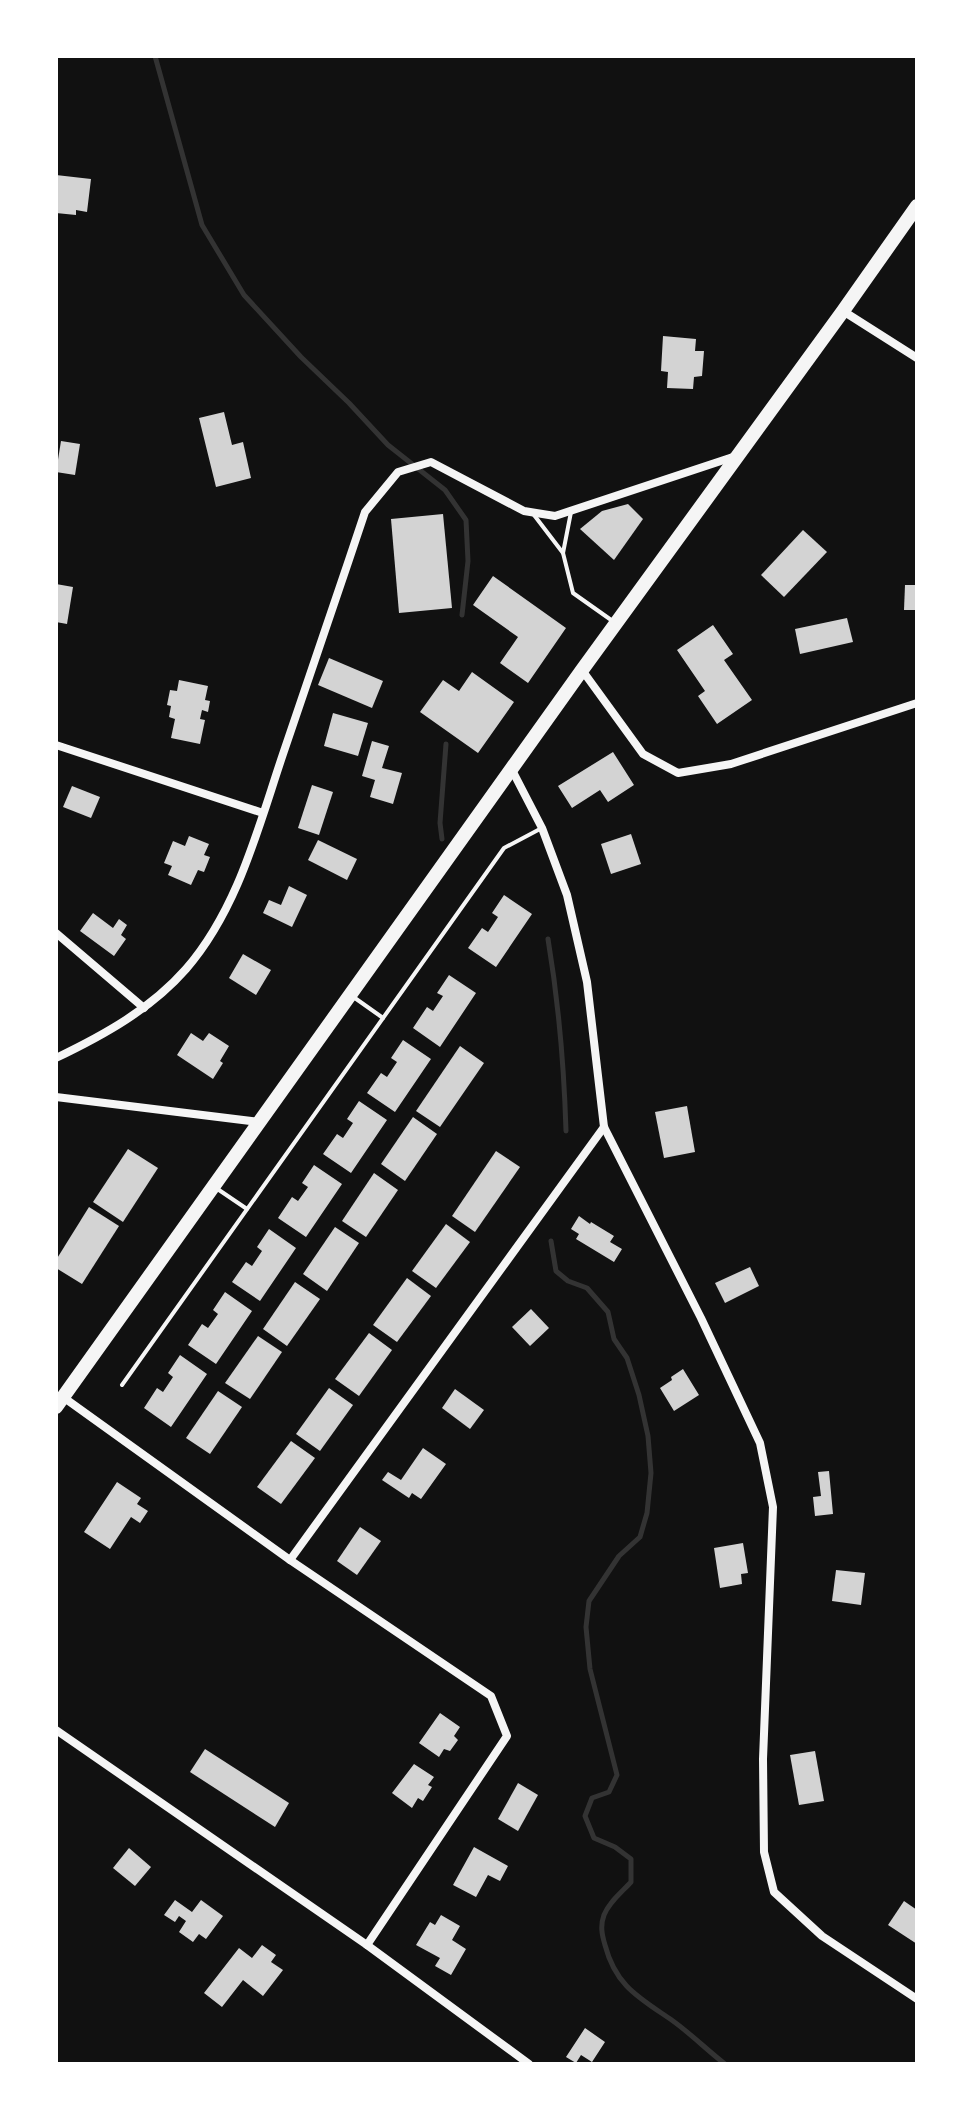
<svg xmlns="http://www.w3.org/2000/svg" width="973" height="2120" font-family="Lato,sans-serif">
	<rect width="100%" height="100%" fill="#111"/>
	<g fill="none" stroke-linecap="round" stroke-linejoin="round">
		<!-- stream -->
		<g stroke="#333" stroke-width="5">
			<path d="M155,56L202,225L244,295L301,357L349,403L388,445L445,490L466,520L468,561L462,615"/>
			<path d="M442,839L440,823L446,744"/>
			<path d="M548,939C559,1005 564,1064 566,1131"/>
			<path d="M551,1241L556,1271L568,1281L587,1288L608,1312L614,1339L627,1358L639,1395L648,1436L651,1473L647,1513L640,1537L619,1556L589,1601L586,1627L590,1669L617,1775L609,1792L592,1798L585,1816L594,1838L615,1847L631,1859V1882C622,1892 609,1902 604,1915C600,1926 602,1935 605,1945C616,1987 640,1998 673,2021C691,2034 707,2050 725,2064"/>
		</g>
	</g>
	<!-- building -->
	<g fill="#d3d3d3">
		<path d="M56,175L91,179L87,212L76,210V215L56,213Z"/>
		<path d="M663,336L696,339L695,351H704L702,376L694,377L693,389L667,388L668,372L661,371Z"/>
		<path d="M224,412L232,445L243,442L251,478L216,487L199,418Z"/>
		<path d="M61,441L80,444L75,475L56,472Z"/>
		<path d="M628,504L643,519L614,560L580,529L602,511Z"/>
		<path d="M443,514L452,608L399,613L391,519Z"/>
		<path d="M803,530L827,552L784,597L761,575Z"/>
		<path d="M493,576L566,628L528,683L500,663L518,637L473,605Z"/>
		<path d="M56,584L73,587L67,624L56,622Z"/>
		<path d="M905,585H917V610H904Z"/>
		<path d="M847,618L853,642L800,654L795,629Z"/>
		<path d="M713,625L733,654L724,660L752,700L717,724L698,696L705,691L677,650Z"/>
		<path d="M329,658L383,681L372,708L318,685Z"/>
		<path d="M472,672L514,702L478,753L420,712L443,680L459,691Z"/>
		<path d="M179,680L208,686L205,700L210,701L208,712L202,710L200,719L205,720L200,744L171,738L175,719L169,717L171,706L167,705L170,690L177,691Z"/>
		<path d="M333,713L368,723L358,756L324,746Z"/>
		<path d="M372,741L389,746L382,768L402,773L393,804L370,797L375,780L362,776Z"/>
		<path d="M613,752L634,785L608,802L600,790L572,808L558,786Z"/>
		<path d="M312,785L333,792L319,835L298,828Z"/>
		<path d="M72,786L100,797L91,818L63,807Z"/>
		<path d="M631,834L641,864L611,874L601,844Z"/>
		<path d="M189,836L209,844L204,855L210,857L204,872L198,870L191,885L168,875L172,866L164,863L173,841L185,846Z"/>
		<path d="M318,840L357,859L347,880L308,860Z"/>
		<path d="M289,886L307,895L292,927L263,913L269,900L281,905Z"/>
		<path d="M504,895L532,914L496,967L468,948L482,928L488,932L498,917L492,913Z"/>
		<path d="M93,913L113,928L119,919L127,925L121,935L126,939L114,956L80,931Z"/>
		<path d="M243,954L271,970L256,995L229,978Z"/>
		<path d="M449,975L476,993L440,1047L413,1028L427,1007L433,1011L443,996L437,993Z"/>
		<path d="M191,1033L203,1041L209,1033L229,1046L220,1061L223,1063L213,1079L177,1055Z"/>
		<path d="M403,1040L431,1059L395,1112L367,1093L381,1073L387,1077L397,1062L391,1058Z"/>
		<path d="M460,1046L484,1063L440,1127L416,1111Z"/>
		<path d="M359,1101L387,1120L351,1173L323,1154L337,1134L343,1138L353,1123L347,1119Z"/>
		<path d="M687,1106L695,1152L664,1158L655,1112Z"/>
		<path d="M413,1117L437,1134L405,1181L381,1164Z"/>
		<path d="M128,1149L158,1168L123,1222L93,1202Z"/>
		<path d="M496,1151L520,1167L475,1232L452,1216Z"/>
		<path d="M314,1165L342,1184L306,1237L278,1218L292,1197L298,1201L308,1187L302,1183Z"/>
		<path d="M374,1173L398,1190L366,1237L342,1221Z"/>
		<path d="M89,1207L119,1226L82,1284L56,1268V1260Z"/>
		<path d="M579,1216L590,1224L591,1222L614,1236L610,1242L622,1249L614,1262L576,1239L579,1234L571,1229Z"/>
		<path d="M446,1224L470,1242L436,1288L412,1271Z"/>
		<path d="M335,1227L359,1243L327,1291L303,1274Z"/>
		<path d="M269,1229L296,1248L260,1301L232,1282L246,1262L252,1266L262,1251L257,1247Z"/>
		<path d="M750,1267L759,1286L725,1303L715,1283Z"/>
		<path d="M407,1278L431,1296L397,1342L373,1325Z"/>
		<path d="M295,1282L320,1299L287,1346L263,1329Z"/>
		<path d="M225,1292L252,1311L216,1364L188,1345L202,1324L208,1328L218,1314L213,1310Z"/>
		<path d="M531,1309L549,1328L530,1346L512,1327Z"/>
		<path d="M369,1333L392,1350L359,1396L335,1379Z"/>
		<path d="M258,1336L282,1352L250,1399L225,1383Z"/>
		<path d="M180,1355L207,1374L171,1427L144,1408L157,1388L163,1392L173,1377L168,1373Z"/>
		<path d="M683,1369L699,1395L674,1411L660,1388L672,1380L671,1377Z"/>
		<path d="M329,1388L353,1405L320,1451L296,1434Z"/>
		<path d="M455,1389L484,1410L470,1429L442,1408Z"/>
		<path d="M218,1391L242,1407L210,1454L186,1438Z"/>
		<path d="M291,1441L315,1458L281,1504L257,1487Z"/>
		<path d="M423,1448L446,1464L421,1499L412,1493L409,1498L382,1480L388,1472L401,1480Z"/>
		<path d="M829,1471L833,1514L815,1516L813,1497L821,1496L818,1472Z"/>
		<path d="M117,1482L141,1498L137,1504L148,1511L140,1523L131,1517L110,1549L84,1532Z"/>
		<path d="M360,1527L381,1541L357,1575L337,1561Z"/>
		<path d="M743,1543L748,1573L741,1574L742,1584L720,1588L714,1548Z"/>
		<path d="M836,1570L865,1573L861,1605L832,1601Z"/>
		<path d="M440,1713L460,1727L454,1736L458,1740L450,1751L444,1749L439,1757L419,1743Z"/>
		<path d="M205,1749L289,1803L275,1827L190,1772Z"/>
		<path d="M815,1751L824,1801L799,1805L790,1755Z"/>
		<path d="M414,1764L434,1777L428,1785L432,1787L423,1801L418,1798L412,1808L392,1793Z"/>
		<path d="M518,1783L538,1795L518,1831L498,1819Z"/>
		<path d="M474,1847L508,1866L500,1881L488,1875L476,1897L453,1885Z"/>
		<path d="M129,1848L151,1867L135,1886L113,1868Z"/>
		<path d="M175,1900L192,1912L201,1900L223,1916L206,1939L199,1934L193,1942L179,1932L186,1921L179,1916L175,1922L164,1915Z"/>
		<path d="M904,1901L917,1910V1944L888,1925Z"/>
		<path d="M441,1915L460,1926L452,1940L466,1949L451,1975L435,1966L440,1958L416,1945L430,1922L435,1925Z"/>
		<path d="M262,1945L276,1955L271,1962L283,1970L263,1996L243,1980L222,2007L204,1993L239,1948L252,1958Z"/>
		<path d="M585,2028L605,2042L592,2062L581,2055L576,2063L566,2057Z"/>
	</g>
	<g fill="none" stroke-linecap="round" stroke-linejoin="round">
		<!-- service -->
		<g stroke="#f5f5f5" stroke-width="4">
			<path d="M534,515L563,553L573,593L614,622"/>
			<path d="M563,553L571,512"/>
			<path d="M352,996L383,1018"/>
			<path d="M216,1188L247,1209"/>
			<path d="M122,1385L504,848L540,829"/>
		</g>
		<!-- minor -->
		<g stroke="#f5f5f5" stroke-width="8">
			<path d="M843,311L917,358"/>
			<path d="M582,670L643,754L678,773L731,764L917,703"/>
			<path d="M56,745L263,813"/>
			<path d="M512,770L542,828L567,895L587,982L604,1127L701,1318L760,1443L773,1507L763,1759L764,1852L774,1892L822,1936L917,1999"/>
			<path d="M56,933L144,1008"/>
			<path d="M56,1058C104,1035 151,1009 186,969C238,909 258,828 283,754C310,674 338,593 365,512L398,472L431,462L524,511L555,516L736,456"/>
			<path d="M56,1097L259,1122"/>
			<path d="M63,1397L290,1560L491,1696L507,1736L367,1945"/>
			<path d="M290,1560L604,1127"/>
			<path d="M56,1730L367,1945L529,2064"/>
		</g>
		<!-- primary -->
		<path stroke="#f5f5f5" stroke-width="14" d="M56,1407L582,670L843,311L917,206"/>
	</g>
	<!-- border -->
	<rect width="973" height="2120" fill="none" stroke="#ffffff" stroke-width="116"/>
</svg>
